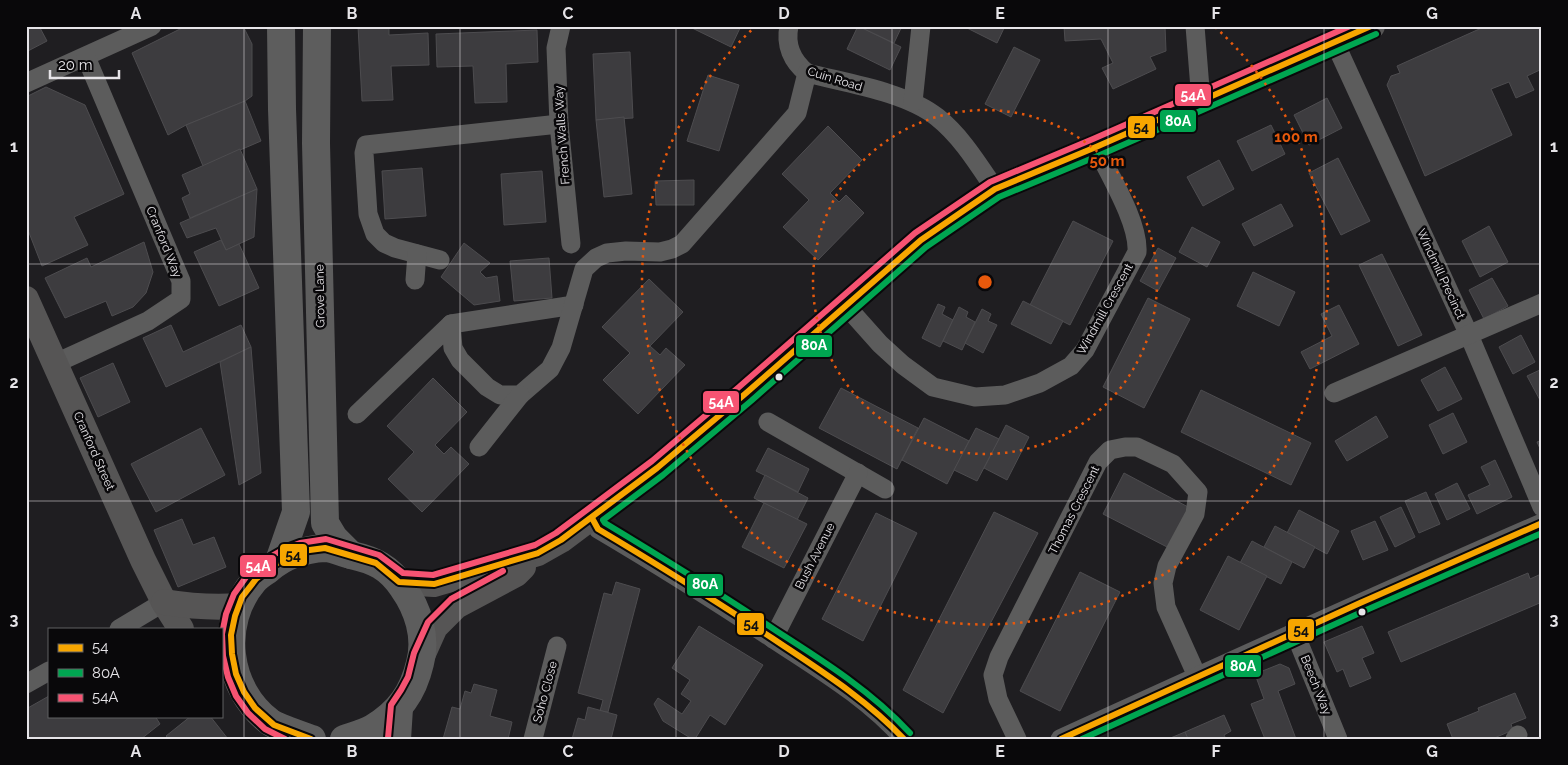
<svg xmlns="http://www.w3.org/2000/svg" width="1568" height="765" font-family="Raleway,sans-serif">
	<rect width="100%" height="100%" fill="#1f1e21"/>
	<!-- building -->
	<g fill="#3d3c3f" stroke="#4d4c4f">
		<path d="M26,26H39L47,41L26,52Z"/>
		<path d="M186,26H243L252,44V96L245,101L186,125L168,135L132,53Z"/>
		<path d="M358,26H389V35L428,33L429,65L391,66L393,100L362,101Z"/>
		<path d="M691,26H741L731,47L690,27Z"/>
		<path d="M858,26L901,47L890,70L847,49Z"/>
		<path d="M858,26H902L894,43Z"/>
		<path d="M963,26H1005L997,43Z"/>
		<path d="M1064,26H1165L1166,51L1150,57L1156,69L1113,89L1102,68L1113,63L1101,39L1065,41Z"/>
		<path d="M1486,26H1542V69L1527,76L1534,90L1516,98L1509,82L1491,89L1512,135L1425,176L1387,85L1391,76L1400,73L1397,66Z"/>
		<path d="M537,30L538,62L506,64L507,102L475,103L473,66L437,67L436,34Z"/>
		<path d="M1014,47L1040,60L1011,117L985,104Z"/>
		<path d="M630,52L633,118L596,120L593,54Z"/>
		<path d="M708,75L739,85L719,151L687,141Z"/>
		<path d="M46,87L85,105L124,194L74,217L88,245L42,266L26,225V97Z"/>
		<path d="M1327,98L1342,128L1309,145L1294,115Z"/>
		<path d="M245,101L261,141L203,166L186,125Z"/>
		<path d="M624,117L632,194L604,197L596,120Z"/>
		<path d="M1271,125L1285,154L1252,171L1237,141Z"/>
		<path d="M828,126L862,160L830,193L839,202L846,195L864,213L818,260L783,227L809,200L782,174Z"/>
		<path d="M240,149L257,189L190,218L182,198L190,194L182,175Z"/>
		<path d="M1338,158L1370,221L1341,235L1309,173Z"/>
		<path d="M1219,160L1234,189L1203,206L1187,177Z"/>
		<path d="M422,168L426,216L385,219L382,171Z"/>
		<path d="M542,171L546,222L504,225L501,174Z"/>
		<path d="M694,180V205H656L655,181Z"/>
		<path d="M257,189L254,237L226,250L216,228L187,238L180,223Z"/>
		<path d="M1281,204L1293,226L1254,246L1242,224Z"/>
		<path d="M1073,221L1113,241L1070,325L1030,305Z"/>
		<path d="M1489,226L1508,262L1480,277L1462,241Z"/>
		<path d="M1192,227L1220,242L1207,267L1179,252Z"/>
		<path d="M221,240L226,250L239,244L259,288L219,306L194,252Z"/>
		<path d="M144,242L153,272L146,293L133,307L112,316L106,301L65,318L45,278L87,258L91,267Z"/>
		<path d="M464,243L490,263L480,272L486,278L497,276L500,301L474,305L441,277Z"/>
		<path d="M1158,248L1176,258L1158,291L1140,281Z"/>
		<path d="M1382,254L1422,335L1398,346L1359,265Z"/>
		<path d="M549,258L552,298L514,301L510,261Z"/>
		<path d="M1253,272L1295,292L1279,326L1237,306Z"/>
		<path d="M1492,278L1508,306L1484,319L1469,290Z"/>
		<path d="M649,279L683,312L650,346L660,355L666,348L685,365L638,414L603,380L630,353L602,327Z"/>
		<path d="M1148,298L1190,319L1144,408L1103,387Z"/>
		<path d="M1023,301L1063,321L1051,344L1011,324Z"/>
		<path d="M938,304L945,307L942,314L953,320L940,347L922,338Z"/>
		<path d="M1339,305L1359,344L1310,369L1301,352L1332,336L1321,314Z"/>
		<path d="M959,307L968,312L966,317L975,322L962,350L943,341Z"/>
		<path d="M982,309L991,314L988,321L997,325L983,353L965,343Z"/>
		<path d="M171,325L183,352L241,325L251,347L166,387L143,338Z"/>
		<path d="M1521,335L1535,362L1513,374L1499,347Z"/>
		<path d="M251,347L261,473L239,485L220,362Z"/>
		<path d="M113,363L130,402L98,417L80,378Z"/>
		<path d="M1445,367L1462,399L1438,411L1421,380Z"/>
		<path d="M1542,369V402H1541L1527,376Z"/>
		<path d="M433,378L467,412L435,445L444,454L451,447L469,464L422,512L388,479L414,452L387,426Z"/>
		<path d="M841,388L918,428L897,469L819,428Z"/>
		<path d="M1201,390L1311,443L1291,485L1181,432Z"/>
		<path d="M1453,413L1467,442L1443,454L1429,425Z"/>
		<path d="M1376,416L1388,437L1347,461L1335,441Z"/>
		<path d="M924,418L969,441L947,484L902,460Z"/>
		<path d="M1006,425L1029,437L1007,480L984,468Z"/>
		<path d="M201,428L225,475L156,512L131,464Z"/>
		<path d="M976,428L999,439L977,481L954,470Z"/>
		<path d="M1542,440V453L1537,442Z"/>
		<path d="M768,448L809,469L798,492L756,471Z"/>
		<path d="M1495,460L1512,497L1477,514L1468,495L1490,485L1481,467Z"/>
		<path d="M1124,473L1190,508L1169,548L1103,514Z"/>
		<path d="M765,475L808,498L797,520L754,498Z"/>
		<path d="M1457,483L1470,509L1447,520L1435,494Z"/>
		<path d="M1426,492L1440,524L1419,533L1405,501Z"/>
		<path d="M764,503L807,524L784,568L742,547Z"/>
		<path d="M1401,507L1415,537L1395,547L1380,517Z"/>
		<path d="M1299,510L1339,531L1327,554L1287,533Z"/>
		<path d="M994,512L1038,533L943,713L903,690Z"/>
		<path d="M876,513L917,533L863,641L822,619Z"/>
		<path d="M182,519L193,545L214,537L226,567L178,587L154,530Z"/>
		<path d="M1375,521L1388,550L1363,560L1351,531Z"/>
		<path d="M1275,526L1315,547L1304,568L1264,547Z"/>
		<path d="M1252,541L1292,562L1281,584L1240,563Z"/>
		<path d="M1228,556L1267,576L1239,630L1200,610Z"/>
		<path d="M1080,572L1120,592L1060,711L1020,691Z"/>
		<path d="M1528,573L1530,579L1541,574L1542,602L1401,662L1388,632Z"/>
		<path d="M616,582L640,589L608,712L600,711L603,700L578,693L604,593L612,595Z"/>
		<path d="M699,626L763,665L725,725L710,715L695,739H692L663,721L654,704L658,698L682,714L691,701L681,694L690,680L672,668Z"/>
		<path d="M1362,626L1374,653L1362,658L1371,678L1350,687L1343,669L1337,672L1324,642Z"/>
		<path d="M1280,664L1289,668L1295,684L1278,691L1296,739H1265L1251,704L1264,699L1255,674Z"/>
		<path d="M474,684L497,690L490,716L512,722L508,739H443L452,707L460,709L465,691L471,693Z"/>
		<path d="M1515,693L1526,718L1511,724L1513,730L1492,739H1453L1447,724L1479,711L1478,708Z"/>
		<path d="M49,696V716H155L160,724L141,739H26V709Z"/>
		<path d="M588,707L617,715L611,739H572L578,718L585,720Z"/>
		<path d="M1224,715L1231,731L1224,735L1226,739H1188L1185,732Z"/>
		<path d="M191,716H210L228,739H169L166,736Z"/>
		<path d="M1185,732L1188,739H1168Z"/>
	</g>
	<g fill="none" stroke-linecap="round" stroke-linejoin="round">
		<!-- street -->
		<g stroke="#5c5c5c" stroke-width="19">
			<path d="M561,26L556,48L559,124L571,244"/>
			<path d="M789,26C785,45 792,61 807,73C846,83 906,92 937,117C961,136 978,164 995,189"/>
			<path d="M1195,26L1201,101"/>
			<path d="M1335,43L1469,335L1542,507"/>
			<path d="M26,83L152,26"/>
			<path d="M913,102L921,26"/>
			<path d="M440,260L395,248L384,243L375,234L368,214L364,153L366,145L559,124"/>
			<path d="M415,280L417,254"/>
			<path d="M847,307L880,344L903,365L933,387L975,397L1005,395L1040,383L1071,366L1085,350L1137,252C1139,223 1109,174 1096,147"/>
			<path d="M451,324L574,305"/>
			<path d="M56,363L148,321L181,299V281L86,57"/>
			<path d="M1334,393L1542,303"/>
			<path d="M357,414L451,324L453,348L460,360L487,387L500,395H520L550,369L561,348L584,269L596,258L607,253L626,251L660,252L672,249L682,244L797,113L807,73"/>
			<path d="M768,422L885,489"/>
			<path d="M479,447L520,395"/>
			<path d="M592,518L598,529C659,565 719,603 778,642C822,671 869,699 904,739"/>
			<path d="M119,629L164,602"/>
			<path d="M1294,631L1338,739"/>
			<path d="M773,639L858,473"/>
			<path d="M26,684L49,671"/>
			<path d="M533,739L557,646"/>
			<path d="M1017,739L998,699L993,675L999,657L1098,462L1110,450L1125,447H1137L1173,464L1198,492L1195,514L1167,566L1163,583L1166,607L1197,676"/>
			<path d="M1060,739C1220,666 1380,593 1542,523"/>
			<path d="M1515,739L1518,735"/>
		</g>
		<!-- secondary -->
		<g stroke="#565555" stroke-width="26">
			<path d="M26,299L143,560L164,602L181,629"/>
			<path d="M399,582L434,584L538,553L561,540L657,468L745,394L921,240L995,189L1096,147L1372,26"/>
			<path d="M164,602C189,606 213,608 238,606"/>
			<path d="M422,656L435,627L456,606L516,574L523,567"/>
		</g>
		<!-- primary -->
		<g stroke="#5d5d5d" stroke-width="28">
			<path d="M317,26L316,143L325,523L334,538L351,555"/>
			<path d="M279,561L296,512L282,109L281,26"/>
			<path d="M312,739C300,734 280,729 270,722C226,689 218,623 254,581C258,576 264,573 269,569C284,556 305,549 325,548C333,548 342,553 351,555C374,560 389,567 403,588C418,609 427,637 420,663C413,693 399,712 373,728C365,733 353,736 344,739"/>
			<path d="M397,739L399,708"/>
		</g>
		<!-- bus-1 casing -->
		<g stroke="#09080a" stroke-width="10">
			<g id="bus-1">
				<path d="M592,518L598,529C657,564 714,600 772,638C818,669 865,698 904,739"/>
				<path d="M311,739L274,725L255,708L244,692L236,674L232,654L231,635L235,616L242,597L256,579L275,564L288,557L302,551L325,548L376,563L399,582L434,584L538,553L561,540L657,468L745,394L921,240L995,189L1096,147L1371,26"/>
				<path d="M1061,739L1360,603L1542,523"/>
			</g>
		</g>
		<!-- bus-2 casing -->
		<g stroke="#09080a" stroke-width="10">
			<g id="bus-2">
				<path d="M910,733C872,692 825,662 778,632C721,594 663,558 605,523L603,520L663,475L751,401L926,247L999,197L1100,155L1376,34"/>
				<path d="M1082,739L1364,611L1542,533"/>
			</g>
		</g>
		<!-- bus-3 casing -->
		<g stroke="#09080a" stroke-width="10">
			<g id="bus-3">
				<path d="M388,738L391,705L401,690L408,677L414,653L428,622L451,599L503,571"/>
				<path d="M285,739L265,729L248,713L236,696L228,677L223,656L222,634L226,614L234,594L249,573L270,557L284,549L300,543L326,539L379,555L403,573L433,575L535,545L556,533L652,461L739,387L915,233L990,182L1093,139L1350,26"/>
			</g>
		</g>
		<!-- bus-1 -->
		<use href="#bus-1" stroke="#f7a600" stroke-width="6"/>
		<!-- bus-2 -->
		<use href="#bus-2" stroke="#00a651" stroke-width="6"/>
		<!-- bus-3 -->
		<use href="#bus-3" stroke="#f65372" stroke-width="6"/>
	</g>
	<!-- grid -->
	<path fill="none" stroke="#e6e4e8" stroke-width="1" stroke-opacity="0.55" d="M244,26V739M460,26V739M676,26V739M892,26V739M1108,26V739M1324,26V739M26,264H1542M26,501H1542"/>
	<!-- distance rings -->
	<g fill="none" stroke="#e8590c" stroke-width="2.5" stroke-dasharray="2.5 5">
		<circle cx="985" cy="282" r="172"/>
		<path d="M1215 27A343 343 0 1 1 755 27"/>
	</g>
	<!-- markers -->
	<g fill="#e6e4e8" stroke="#09080a" stroke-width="2">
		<circle cx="779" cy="377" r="4.5"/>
		<circle cx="1362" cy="612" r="4.5"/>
	</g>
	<g text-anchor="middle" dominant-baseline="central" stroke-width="5" stroke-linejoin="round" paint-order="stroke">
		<!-- street labels -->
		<g font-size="12" fill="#e6e4e8" stroke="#09080a">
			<text transform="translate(835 79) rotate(17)">Cuin Road</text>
			<text transform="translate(562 135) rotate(-94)">French Walls Way</text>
			<text transform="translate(164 242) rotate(68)">Cranford Way</text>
			<text transform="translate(1441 274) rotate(65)">Windmill Precinct</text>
			<text transform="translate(320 296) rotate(-91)">Grove Lane</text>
			<text transform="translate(1105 309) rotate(-61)">Windmill Crescent</text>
			<text transform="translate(94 451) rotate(66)">Cranford Street</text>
			<text transform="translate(1074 510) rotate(-63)">Thomas Crescent</text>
			<text transform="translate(815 556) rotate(-63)">Bush Avenue</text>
			<text transform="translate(1316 685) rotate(68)">Beech Way</text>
			<text transform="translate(545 692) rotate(-75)">Soho Close</text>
		</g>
	</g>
	<circle cx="985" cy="282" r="8" fill="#e8590c" stroke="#09080a" stroke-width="2.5"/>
	<g font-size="15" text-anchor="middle" font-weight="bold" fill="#e8590c" stroke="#09080a" stroke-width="5" stroke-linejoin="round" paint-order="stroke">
		<text x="1296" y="142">100 m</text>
		<text x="1107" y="166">50 m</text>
	</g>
	<g stroke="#09080a" stroke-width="2">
		<rect x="1174" y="83" width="38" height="24" rx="5" fill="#f65372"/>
		<rect x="1159" y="109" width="38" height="24" rx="5" fill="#00a651"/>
		<rect x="1127" y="115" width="29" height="24" rx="5" fill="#f7a600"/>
		<rect x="795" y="334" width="38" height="24" rx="5" fill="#00a651"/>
		<rect x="702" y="390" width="38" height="24" rx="5" fill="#f65372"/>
		<rect x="279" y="543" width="29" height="24" rx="5" fill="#f7a600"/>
		<rect x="239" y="554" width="38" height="24" rx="5" fill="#f65372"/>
		<rect x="686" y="573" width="38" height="24" rx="5" fill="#00a651"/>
		<rect x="736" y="612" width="29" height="24" rx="5" fill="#f7a600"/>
		<rect x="1287" y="618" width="28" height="24" rx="5" fill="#f7a600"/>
		<rect x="1224" y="654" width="38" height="24" rx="5" fill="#00a651"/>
	</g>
	<g font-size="14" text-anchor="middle" font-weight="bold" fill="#fff">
		<text x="1193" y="100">54A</text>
		<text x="1178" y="126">80A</text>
		<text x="814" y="350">80A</text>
		<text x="721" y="407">54A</text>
		<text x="258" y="571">54A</text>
		<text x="705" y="589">80A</text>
		<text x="1243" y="671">80A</text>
	</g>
	<g font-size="14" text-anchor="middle" font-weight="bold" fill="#111">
		<text x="1141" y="132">54</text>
		<text x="293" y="560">54</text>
		<text x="751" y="629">54</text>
		<text x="1301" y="635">54</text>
	</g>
	<!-- border -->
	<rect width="1568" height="765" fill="none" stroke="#09080a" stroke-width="55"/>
	<!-- legend -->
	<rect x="48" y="628" width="175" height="90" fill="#09080a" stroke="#616063"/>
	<rect x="58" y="644" width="25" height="8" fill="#f7a600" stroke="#616063"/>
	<text x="92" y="652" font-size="15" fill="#e6e4e8">54</text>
	<rect x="58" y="669" width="25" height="8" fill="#00a651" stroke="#616063"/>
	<text x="92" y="678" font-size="15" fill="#e6e4e8">80A</text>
	<rect x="58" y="694" width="25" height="8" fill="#f65372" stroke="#616063"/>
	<text x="92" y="702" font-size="15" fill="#e6e4e8">54A</text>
	<!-- scale -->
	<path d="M50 70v8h69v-8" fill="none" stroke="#e6e4e8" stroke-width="2.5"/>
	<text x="58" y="70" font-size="15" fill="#e6e4e8" stroke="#09080a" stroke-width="4" paint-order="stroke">20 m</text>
	<rect x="28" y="28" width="1512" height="710" fill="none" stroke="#e6e4e8" stroke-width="2"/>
	<g font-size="16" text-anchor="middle" font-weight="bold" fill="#e6e4e8">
		<text x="136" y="19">A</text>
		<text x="352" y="19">B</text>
		<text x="568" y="19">C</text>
		<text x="784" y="19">D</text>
		<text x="1000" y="19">E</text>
		<text x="1216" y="19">F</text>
		<text x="1432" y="19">G</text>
		<text x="14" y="152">1</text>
		<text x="1554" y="152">1</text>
		<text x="14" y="388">2</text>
		<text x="1554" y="388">2</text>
		<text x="14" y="625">3</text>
		<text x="1554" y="625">3</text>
		<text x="136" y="757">A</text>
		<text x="352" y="757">B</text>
		<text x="568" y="757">C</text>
		<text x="784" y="757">D</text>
		<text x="1000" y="757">E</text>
		<text x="1216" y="757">F</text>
		<text x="1432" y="757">G</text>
	</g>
</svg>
